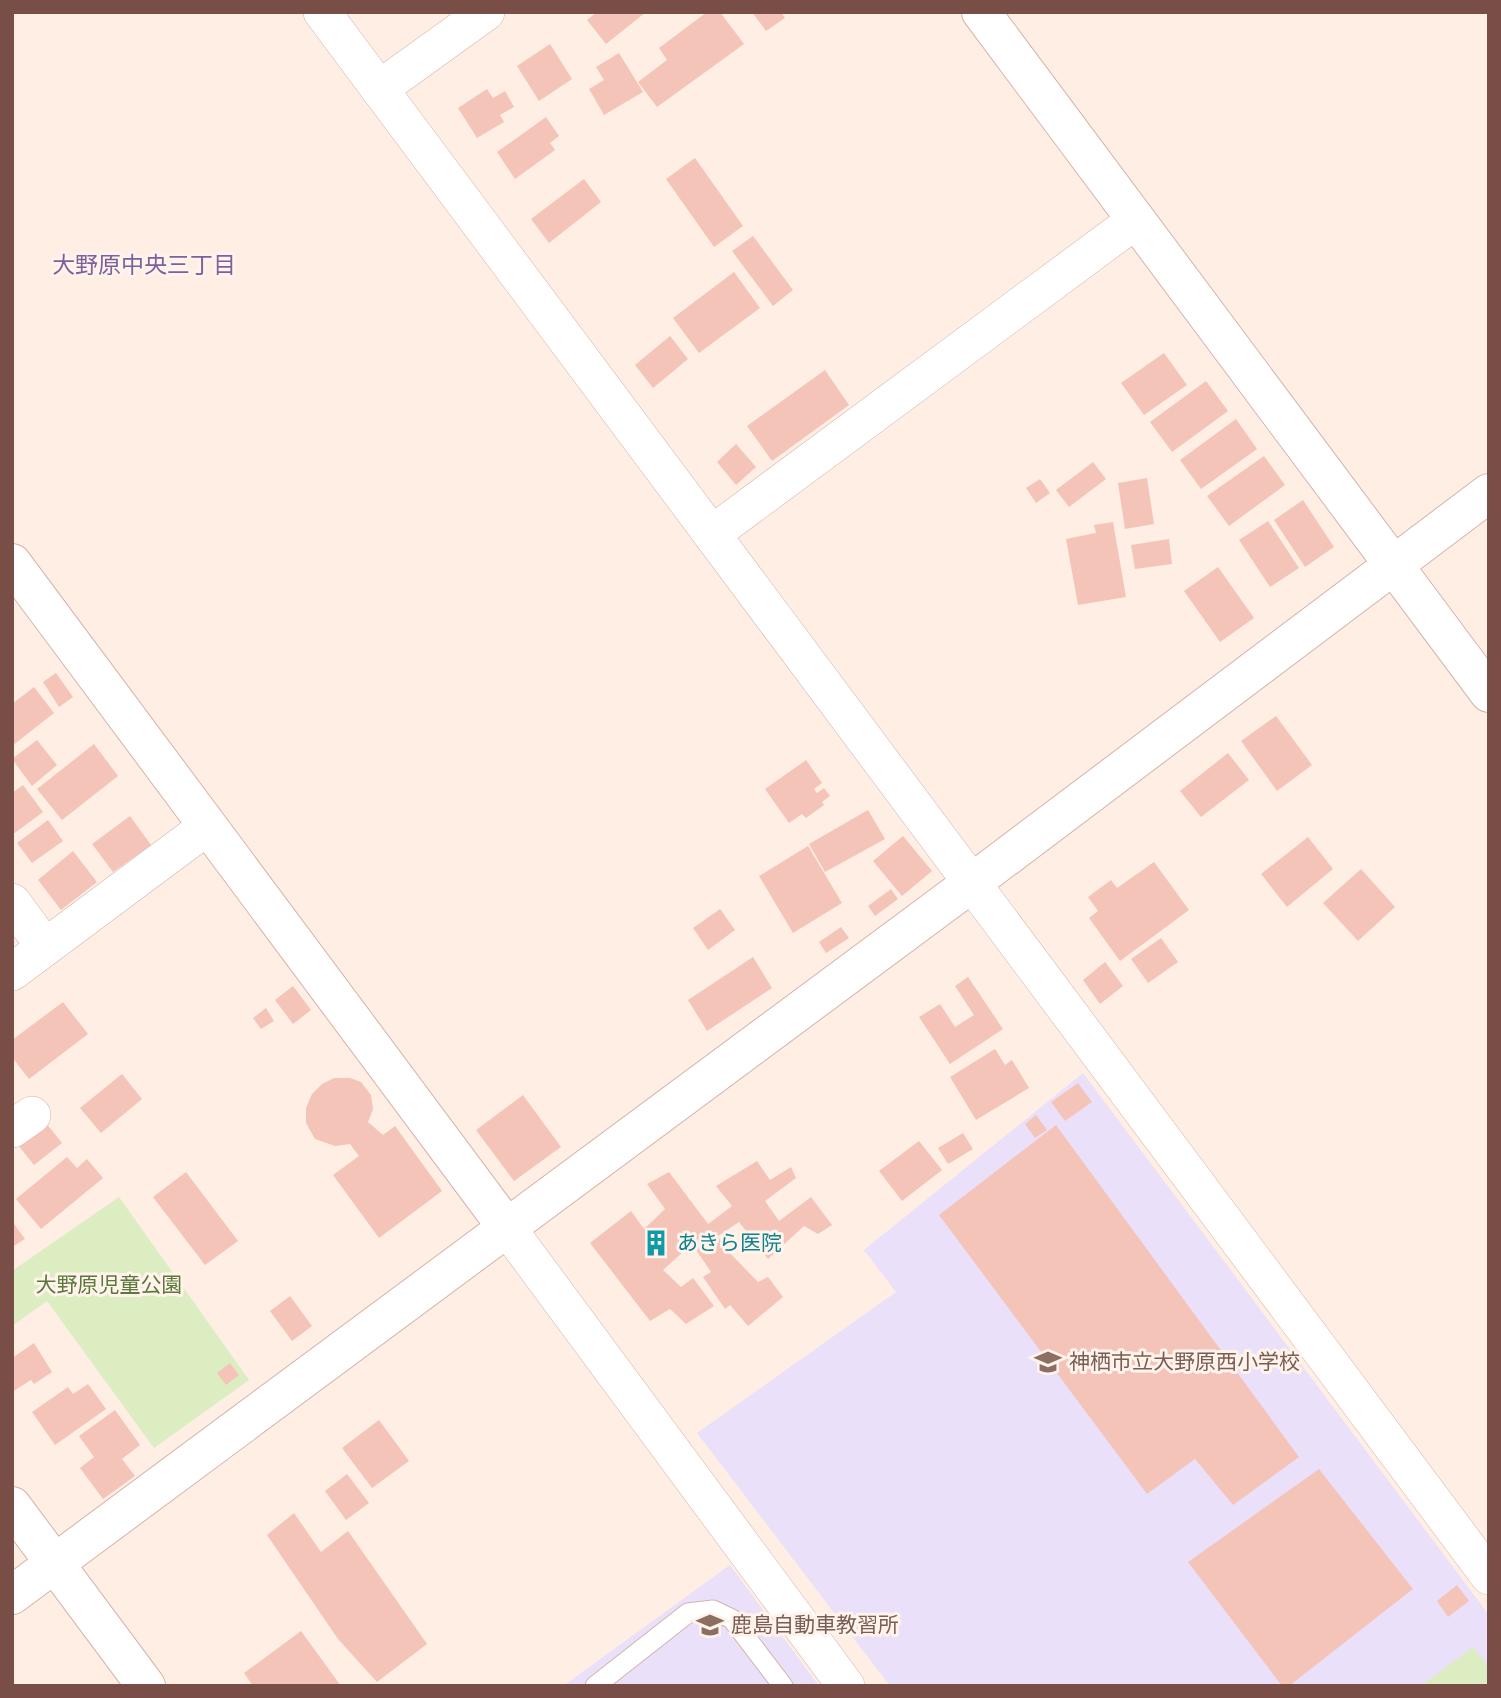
<svg xmlns="http://www.w3.org/2000/svg" width="1501" height="1698" font-family="Karla,'Noto Sans JP',sans-serif">
	<rect width="100%" height="100%" fill="#feeee3"/>
	<!-- education -->
	<g fill="#ebe0fa">
		<path d="M1083,1073L1489,1615V1686H890L697,1433L896,1292L864,1250Z"/>
		<path d="M730,1565L819,1686H563Z"/>
	</g>
	<!-- green -->
	<g fill="#dcedc1">
		<path d="M119,1197L249,1380L154,1448L47,1301L12,1326V1271Z"/>
		<path d="M1473,1647L1489,1668V1686H1421Z"/>
	</g>
	<!-- building -->
	<g fill="#f5c4b9">
		<path d="M597,12H646L606,44L587,20Z"/>
		<path d="M707,12H720L744,44L657,107L638,82L667,60L659,48Z"/>
		<path d="M752,12H781L785,18L766,31Z"/>
		<path d="M550,44L572,79L539,101L517,66Z"/>
		<path d="M619,53L643,92L604,115L589,89L604,80L596,67Z"/>
		<path d="M487,89L493,98L505,91L514,107L500,115L504,122L477,138L458,108Z"/>
		<path d="M546,117L559,136L550,143L555,150L515,179L497,152Z"/>
		<path d="M695,158L743,226L714,247L666,179Z"/>
		<path d="M584,179L601,202L549,243L531,219Z"/>
		<path d="M753,236L793,290L773,306L732,251Z"/>
		<path d="M734,272L760,308L699,353L673,318Z"/>
		<path d="M670,336L688,359L653,388L635,365Z"/>
		<path d="M1164,353L1187,385L1144,415L1121,383Z"/>
		<path d="M825,370L849,405L772,461L747,426Z"/>
		<path d="M1206,381L1228,411L1172,452L1150,422Z"/>
		<path d="M1236,419L1257,449L1201,489L1180,460Z"/>
		<path d="M736,444L756,467L736,485L717,462Z"/>
		<path d="M1264,456L1285,485L1229,526L1207,496Z"/>
		<path d="M1093,462L1106,479L1069,507L1056,490Z"/>
		<path d="M1147,478L1154,524L1125,529L1118,483Z"/>
		<path d="M1040,479L1050,493L1036,503L1026,488Z"/>
		<path d="M1303,500L1334,547L1305,567L1274,520Z"/>
		<path d="M1268,521L1299,568L1270,587L1239,540Z"/>
		<path d="M1113,522L1126,597L1078,605L1066,539L1096,533L1094,525Z"/>
		<path d="M1169,539L1172,564L1135,569L1131,545Z"/>
		<path d="M1218,567L1254,618L1220,642L1184,591Z"/>
		<path d="M56,673L73,697L59,707L43,682Z"/>
		<path d="M34,687L54,713L12,746V704Z"/>
		<path d="M1276,716L1312,765L1277,791L1241,741Z"/>
		<path d="M37,740L57,765L32,786L12,759Z"/>
		<path d="M94,744L118,776L62,820L37,789Z"/>
		<path d="M1228,753L1249,780L1201,817L1180,791Z"/>
		<path d="M806,760L822,783L814,789L817,793L824,788L830,796L822,802L824,805L806,818L802,814L789,823L765,789Z"/>
		<path d="M23,785L43,812L12,835V793Z"/>
		<path d="M868,810L885,839L825,872L809,844Z"/>
		<path d="M130,816L151,845L113,872L92,844Z"/>
		<path d="M48,820L63,841L32,863L17,843Z"/>
		<path d="M903,836L932,871L902,896L873,861Z"/>
		<path d="M1308,837L1333,869L1287,907L1261,874Z"/>
		<path d="M808,846L842,903L793,933L759,876Z"/>
		<path d="M73,851L97,882L61,910L38,880Z"/>
		<path d="M1154,862L1189,910L1120,961L1089,918L1098,911L1088,897L1111,880L1117,888Z"/>
		<path d="M1361,869L1395,907L1358,941L1323,903Z"/>
		<path d="M891,889L898,899L875,916L868,906Z"/>
		<path d="M720,909L735,930L708,950L693,928Z"/>
		<path d="M841,927L849,938L826,953L819,942Z"/>
		<path d="M1161,938L1178,962L1148,983L1131,959Z"/>
		<path d="M753,957L772,988L707,1031L688,1000Z"/>
		<path d="M1105,962L1123,986L1100,1004L1083,980Z"/>
		<path d="M968,977L1003,1029L950,1064L919,1017L940,1004L955,1027L974,1015L955,986Z"/>
		<path d="M293,986L311,1010L293,1024L275,1000Z"/>
		<path d="M63,1002L88,1034L29,1079L12,1057V1040Z"/>
		<path d="M266,1008L274,1021L261,1029L253,1018Z"/>
		<path d="M995,1049L1005,1065L1012,1060L1029,1088L976,1120L950,1077Z"/>
		<path d="M122,1074L142,1099L101,1133L80,1108Z"/>
		<path d="M334,1078H350L361,1082L371,1095L373,1109L368,1122L383,1135L395,1126L442,1191L379,1238L333,1175L359,1156L350,1144L335,1146L315,1139L306,1123V1108L312,1094L322,1084Z"/>
		<path d="M1078,1083L1092,1102L1065,1121L1051,1102Z"/>
		<path d="M523,1095L561,1147L514,1181L476,1130Z"/>
		<path d="M1036,1115L1047,1130L1035,1138L1025,1124Z"/>
		<path d="M46,1123L62,1143L34,1165L18,1145Z"/>
		<path d="M1056,1125L1299,1457L1233,1505L1195,1459L1147,1494L939,1215Z"/>
		<path d="M963,1133L973,1149L948,1164L938,1148Z"/>
		<path d="M919,1141L942,1170L902,1201L879,1171Z"/>
		<path d="M67,1157L77,1168L87,1159L103,1178L41,1229L16,1199Z"/>
		<path d="M757,1161L770,1180L791,1167L796,1178L765,1201L779,1221L811,1197L832,1225L818,1234L804,1226L768,1259L739,1222L718,1236L724,1247L758,1282L768,1277L783,1297L748,1326L730,1305L725,1309L703,1277L711,1272L692,1244L663,1270L681,1287L693,1278L714,1306L686,1324L670,1309L650,1321L590,1243L631,1211L644,1229L665,1209L647,1184L669,1172L708,1224L732,1206L716,1186Z"/>
		<path d="M186,1172L238,1241L205,1265L153,1197Z"/>
		<path d="M12,1221L25,1239L12,1247Z"/>
		<path d="M290,1296L312,1326L292,1341L270,1311Z"/>
		<path d="M34,1343L52,1372L34,1384L31,1380L12,1392V1358Z"/>
		<path d="M230,1363L239,1375L226,1385L217,1373Z"/>
		<path d="M88,1384L106,1409L55,1445L32,1412L68,1387L73,1394Z"/>
		<path d="M115,1410L140,1445L122,1459L135,1476L103,1499L80,1468L94,1457L79,1436Z"/>
		<path d="M379,1420L409,1461L372,1488L342,1448Z"/>
		<path d="M1319,1469L1413,1589L1289,1686H1282L1188,1562Z"/>
		<path d="M347,1474L369,1503L346,1520L325,1491Z"/>
		<path d="M294,1513L321,1552L348,1531L427,1644L377,1682L338,1639L267,1535Z"/>
		<path d="M1457,1585L1469,1601L1448,1617L1437,1601Z"/>
		<path d="M301,1631L341,1686H253L244,1673Z"/>
	</g>
	<g fill="none" stroke-linecap="round" stroke-linejoin="round">
		<!-- lane casing -->
		<g stroke="#d2b5ab" stroke-width="21">
			<path id="lane" d="M595,1686L688,1613L713,1610L732,1619L783,1686"/>
		</g>
		<!-- street casing -->
		<g stroke="#d2b5ab" stroke-width="38">
			<g id="street">
				<path d="M322,12L1489,1576"/>
				<path d="M379,89L486,12"/>
				<path d="M712,534L1136,220"/>
				<path d="M12,902L45,947"/>
				<path d="M12,972L208,826"/>
				<path d="M12,1129L32,1115"/>
				<path d="M508,1229L846,1686"/>
			</g>
		</g>
		<!-- secondary casing -->
		<g stroke="#d6b3a9" stroke-width="40">
			<g id="secondary">
				<path d="M981,12L1489,693"/>
				<path d="M12,563L508,1229"/>
				<path d="M12,1506L146,1686"/>
				<path d="M12,1595L973,882L1489,493"/>
			</g>
		</g>
		<!-- lane -->
		<use href="#lane" stroke="#fff" stroke-width="19"/>
		<!-- street -->
		<use href="#street" stroke="#fff" stroke-width="37"/>
		<!-- secondary -->
		<use href="#secondary" stroke="#fff" stroke-width="38"/>
	</g>
	<!-- icons -->
	<defs>
		<g id="building-bare" transform="scale(2.1)"><path d="M-4-6H4V6H1V3H-1V6H-4ZM-2.5-4.3h1.7v1.8h-1.7ZM.8-4.3h1.7v1.8H.8ZM-2.5-1h1.7V.8h-1.7ZM.8-1h1.7V.8H.8Z" fill="#0f9aa8" stroke="#fff3eb" stroke-width="2.5" paint-order="stroke"/></g>
		<g id="school-bare" transform="scale(2.1)"><path d="M0-5L7-2L0 1L-7-2ZM-4 1L0 2.5L4 1V4Q0 6-4 4Z" fill="#8d6e63" stroke="#fff3eb" stroke-width="2.5" paint-order="stroke"/></g>
	</defs>
	<g fill-rule="evenodd">
		<use href="#building-bare" x="656" y="1243"/>
		<use href="#school-bare" x="1048" y="1362"/>
		<use href="#school-bare" x="710" y="1625"/>
	</g>
	<g text-anchor="middle" dominant-baseline="central" stroke-width="6" stroke-linejoin="round" paint-order="stroke">
		<!-- culture labels -->
		<g font-size="21" fill="#0d838f" stroke="#fff3eb" text-anchor="start">
			<text x="677" y="1243">あきら医院</text>
		</g>
		<!-- park labels -->
		<g font-size="21" fill="#5b793c" stroke="#fff3eb">
			<text x="109" y="1285">大野原児童公園</text>
		</g>
		<!-- education labels -->
		<g font-size="21" fill="#785e54" stroke="#fff3eb" text-anchor="start">
			<text x="1069" y="1362">神栖市立大野原西小学校</text>
			<text x="731" y="1625">鹿島自動車教習所</text>
		</g>
		<!-- neighbourhood labels -->
		<g font-size="23" fill="#7c629c" stroke="#fff3eb">
			<text x="144" y="265">大野原中央三丁目</text>
		</g>
	</g>
	<!-- border -->
	<rect width="1501" height="1698" fill="none" stroke="#784e47" stroke-width="28"/>
</svg>
